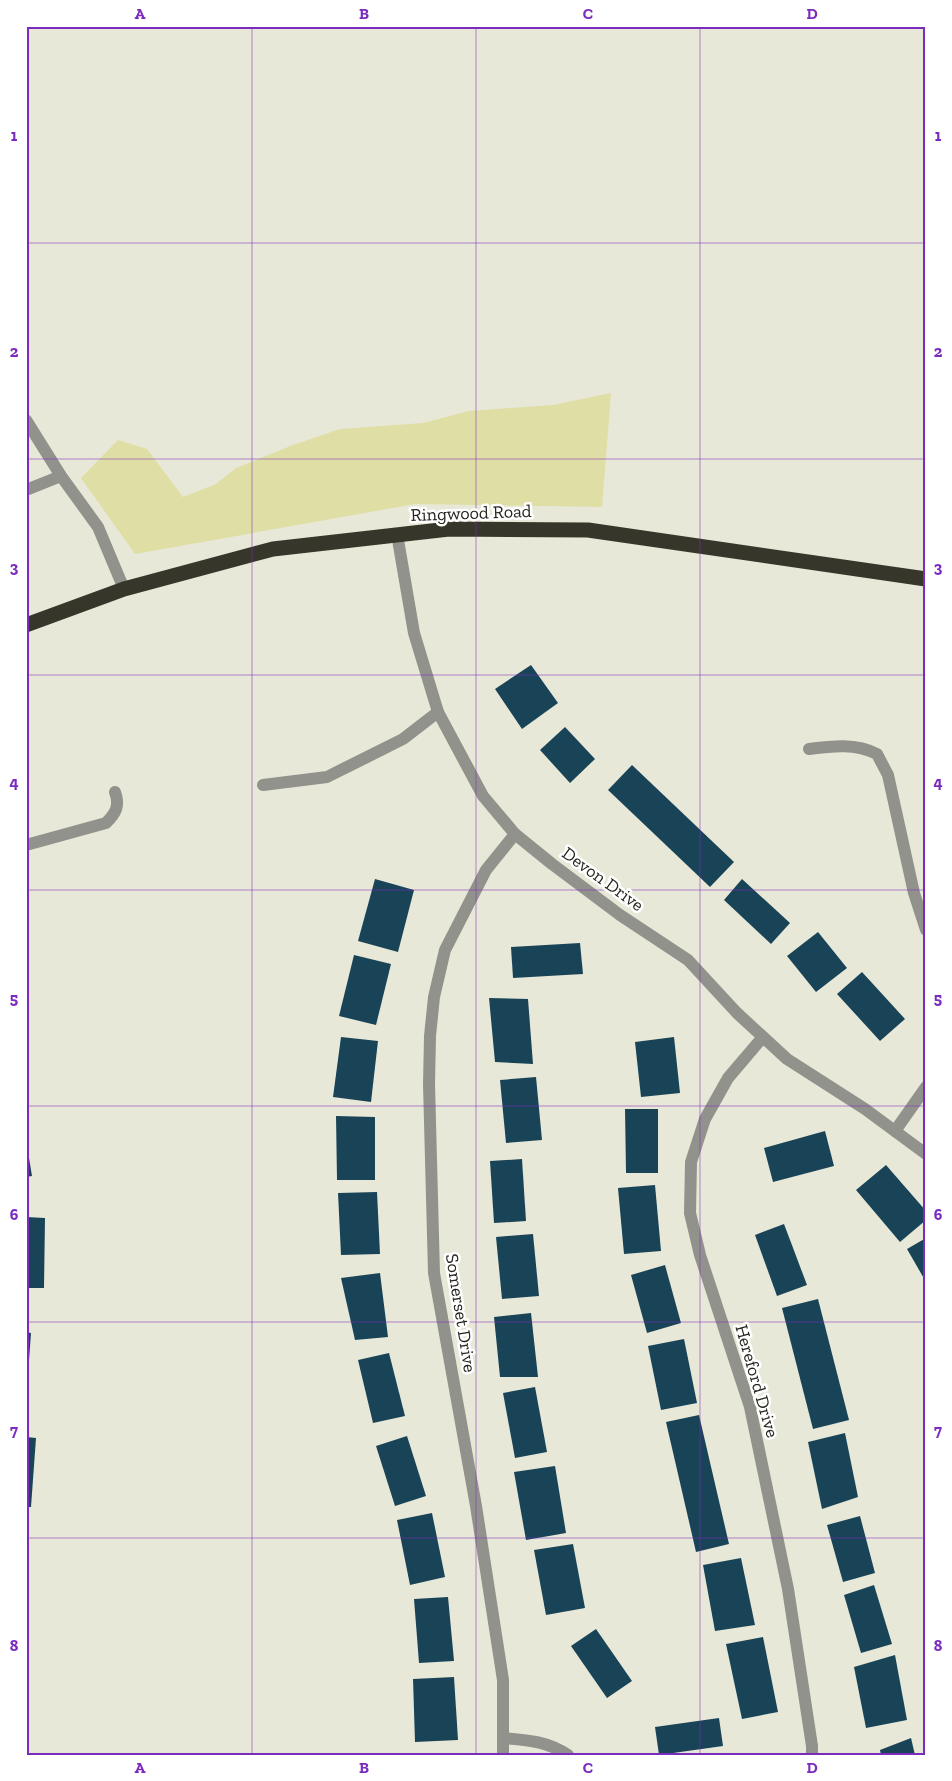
<svg xmlns="http://www.w3.org/2000/svg" width="952" height="1781" font-family="'Zilla Slab',serif">
	<rect width="100%" height="100%" fill="#e8e8d8"/>
	<!-- green -->
	<path fill="#dfdea4" d="M611,393L602,507L415,504L135,554L81,478L118,440L147,449L183,497L216,484L236,468L293,445L340,429L423,423L469,411L553,405Z"/>
	<!-- building -->
	<g fill="#194458">
		<path d="M531,665L558,703L522,729L495,689Z"/>
		<path d="M565,727L595,759L570,783L540,750Z"/>
		<path d="M632,765L734,862L710,887L608,790Z"/>
		<path d="M375,879L414,890L398,952L358,941Z"/>
		<path d="M742,879L790,923L771,944L724,900Z"/>
		<path d="M818,932L847,968L816,992L787,956Z"/>
		<path d="M580,943L583,974L513,978L511,947Z"/>
		<path d="M354,955L391,964L376,1025L339,1016Z"/>
		<path d="M862,972L905,1019L880,1041L837,994Z"/>
		<path d="M489,998L528,999L533,1064L495,1062Z"/>
		<path d="M341,1037L378,1041L371,1102L333,1097Z"/>
		<path d="M674,1037L680,1093L641,1097L635,1042Z"/>
		<path d="M536,1077L542,1140L506,1143L500,1080Z"/>
		<path d="M625,1109H658V1173H626Z"/>
		<path d="M336,1116L375,1117V1180H337Z"/>
		<path d="M825,1131L834,1166L773,1182L764,1148Z"/>
		<path d="M26,1140L32,1176L26,1177Z"/>
		<path d="M522,1159L526,1221L494,1223L490,1161Z"/>
		<path d="M886,1165L926,1211V1220L900,1242L856,1190Z"/>
		<path d="M655,1185L661,1251L624,1254L618,1188Z"/>
		<path d="M377,1192L380,1254L341,1255L338,1193Z"/>
		<path d="M26,1217L45,1218L44,1288H26Z"/>
		<path d="M784,1224L807,1285L777,1296L755,1235Z"/>
		<path d="M533,1234L539,1296L502,1299L496,1237Z"/>
		<path d="M926,1238V1282L907,1249Z"/>
		<path d="M665,1265L681,1323L647,1333L631,1275Z"/>
		<path d="M380,1273L388,1337L355,1340L341,1278Z"/>
		<path d="M818,1299L849,1420L813,1429L782,1308Z"/>
		<path d="M531,1313L538,1377H500L494,1317Z"/>
		<path d="M26,1332L31,1333L28,1374H26Z"/>
		<path d="M684,1339L697,1403L661,1410L648,1346Z"/>
		<path d="M389,1353L405,1416L373,1423L358,1360Z"/>
		<path d="M535,1387L547,1452L515,1458L503,1393Z"/>
		<path d="M699,1415L729,1544L696,1552L666,1422Z"/>
		<path d="M845,1433L858,1497L822,1509L808,1442Z"/>
		<path d="M407,1436L426,1496L395,1506L376,1446Z"/>
		<path d="M26,1437L36,1438L31,1507H26Z"/>
		<path d="M555,1466L566,1533L526,1540L514,1472Z"/>
		<path d="M432,1513L445,1577L410,1585L397,1520Z"/>
		<path d="M860,1516L875,1573L843,1582L827,1525Z"/>
		<path d="M573,1544L585,1608L546,1615L534,1550Z"/>
		<path d="M741,1558L755,1625L715,1631L703,1565Z"/>
		<path d="M874,1585L892,1644L861,1653L844,1595Z"/>
		<path d="M448,1597L454,1661L419,1663L414,1599Z"/>
		<path d="M596,1629L632,1681L607,1698L571,1646Z"/>
		<path d="M763,1637L778,1712L742,1719L726,1644Z"/>
		<path d="M895,1655L907,1720L866,1728L854,1667Z"/>
		<path d="M454,1677L458,1740L415,1742L413,1679Z"/>
		<path d="M719,1718L723,1746L659,1755L655,1727Z"/>
		<path d="M911,1738L915,1755H881L880,1750Z"/>
	</g>
	<g fill="none" stroke-linecap="round" stroke-linejoin="round">
		<!-- minor -->
		<g stroke="#92928c" stroke-width="12">
			<path d="M26,420L61,476L98,527L124,589"/>
			<path d="M26,490L61,476"/>
			<path d="M397,534L414,633L438,712L483,796L515,834L552,864L620,915L688,960L737,1013L787,1059L865,1109L926,1154"/>
			<path d="M809,749C832,746 856,743 877,754L888,775L914,893L926,930"/>
			<path d="M263,785L327,777L403,739L438,712"/>
			<path d="M26,845L106,823C116,813 120,806 115,792"/>
			<path d="M763,1037L728,1078L705,1119L691,1162L690,1213L700,1255L750,1407L788,1589L812,1746V1755"/>
			<path d="M895,1131L926,1087"/>
			<path d="M503,1738C527,1740 547,1741 568,1755"/>
			<path d="M503,1755V1680L476,1506L434,1273L429,1084L430,1036L434,997L445,950L486,870L515,834"/>
		</g>
		<!-- highway -->
		<path stroke="#36362a" stroke-width="15" d="M26,625L124,589L273,549L449,529L588,530L926,579"/>
	</g>
	<!-- grid -->
	<path fill="none" stroke="#7b2cbf" stroke-width="1" stroke-opacity="0.55" d="M252,26V1755M476,26V1755M700,26V1755M26,243H926M26,459H926M26,675H926M26,890H926M26,1106H926M26,1322H926M26,1538H926"/>
	<g text-anchor="middle" dominant-baseline="central" stroke-width="5" stroke-linejoin="round" paint-order="stroke">
		<!-- street labels -->
		<g font-size="18" fill="#25251f" stroke="#fff">
			<text transform="translate(471 513) rotate(-2)">Ringwood Road</text>
			<text transform="translate(603 879) rotate(36)">Devon Drive</text>
			<text transform="translate(461 1313) rotate(81)">Somerset Drive</text>
			<text transform="translate(757 1381) rotate(74)">Hereford Drive</text>
		</g>
	</g>
	<!-- border -->
	<rect width="952" height="1781" fill="none" stroke="#ffffff" stroke-width="55"/>
	<rect x="28" y="28" width="896" height="1726" fill="none" stroke="#7b2cbf" stroke-width="2"/>
	<g font-size="16" text-anchor="middle" font-weight="bold" fill="#7b2cbf">
		<text x="140" y="19">A</text>
		<text x="364" y="19">B</text>
		<text x="588" y="19">C</text>
		<text x="812" y="19">D</text>
		<text x="14" y="141">1</text>
		<text x="938" y="141">1</text>
		<text x="14" y="357">2</text>
		<text x="938" y="357">2</text>
		<text x="14" y="573">3</text>
		<text x="938" y="573">3</text>
		<text x="14" y="788">4</text>
		<text x="938" y="788">4</text>
		<text x="14" y="1004">5</text>
		<text x="938" y="1004">5</text>
		<text x="14" y="1220">6</text>
		<text x="938" y="1220">6</text>
		<text x="14" y="1436">7</text>
		<text x="938" y="1436">7</text>
		<text x="14" y="1651">8</text>
		<text x="938" y="1651">8</text>
		<text x="140" y="1773">A</text>
		<text x="364" y="1773">B</text>
		<text x="588" y="1773">C</text>
		<text x="812" y="1773">D</text>
	</g>
</svg>
